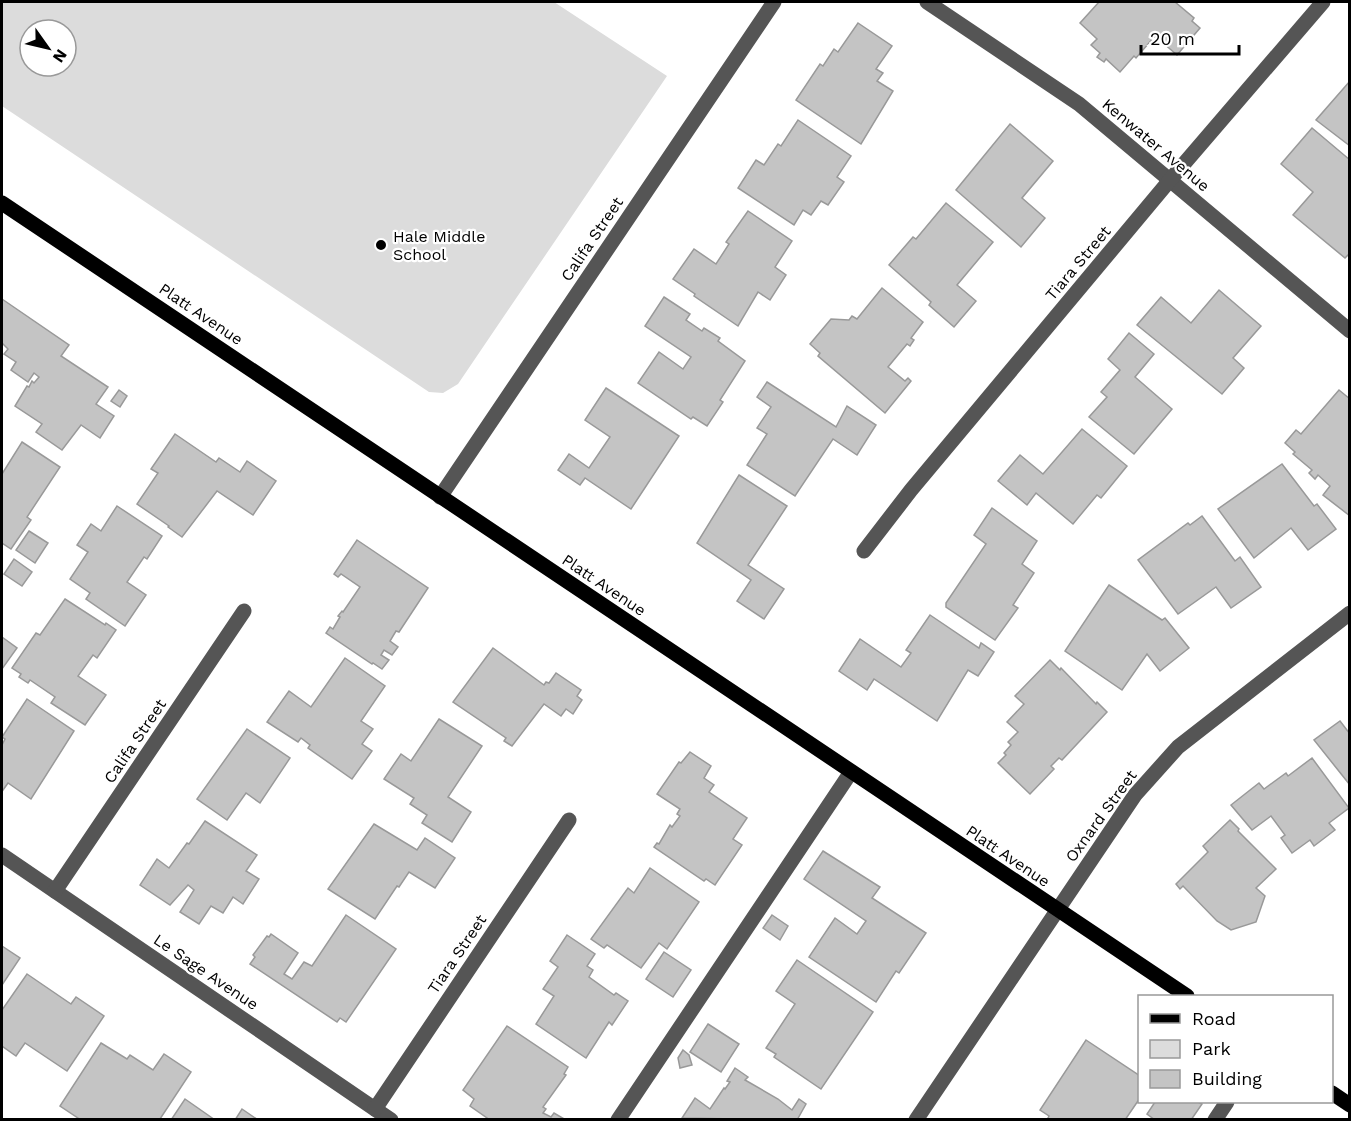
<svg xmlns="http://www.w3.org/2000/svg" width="1351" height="1121" font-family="'Work Sans',sans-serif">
	<rect width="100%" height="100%" fill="#fff"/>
	<!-- green -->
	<path fill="#dcdcdc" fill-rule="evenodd" d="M2,2H554L667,76L458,384L443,393L429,392L2,106ZM30,30H66V66H30Z"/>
	<!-- building -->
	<g fill="#c4c4c4" stroke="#999" stroke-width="1.5">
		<path d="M1099,2H1175L1194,18L1192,21L1200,28L1177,55L1155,36L1136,58L1134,56L1120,72L1106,59L1104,62L1097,57L1100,53L1091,45L1097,39L1080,23Z"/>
		<path d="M858,23L892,46L876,69L883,73L877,81L893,91L861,144L796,100L820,64L823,66L834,49L838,52Z"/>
		<path d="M1350,81V146L1316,120Z"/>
		<path d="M798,120L851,156L837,177L844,182L828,205L821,201L811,215L803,210L794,225L738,188L756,160L764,165L778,144L781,146Z"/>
		<path d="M1010,124L1053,161L1022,198L1045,218L1021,247L956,190Z"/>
		<path d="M1312,128L1350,160V253L1345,258L1293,215L1313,192L1281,164Z"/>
		<path d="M946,203L993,242L957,285L976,301L954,327L929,305L931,302L889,265L913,237L916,239Z"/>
		<path d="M748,211L792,241L775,267L786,275L770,300L758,292L738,326L694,296L695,294L673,279L694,249L716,264L729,244L726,242Z"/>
		<path d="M882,288L923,322L911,338L914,340L910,346L907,344L888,367L905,381L908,378L911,381L885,413L818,356L820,353L810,344L831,319L849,320L852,316L857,319Z"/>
		<path d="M1219,290L1261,326L1233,358L1244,368L1222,394L1137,325L1161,297L1191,323Z"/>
		<path d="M664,297L690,314L686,320L702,331L704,328L720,338L718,341L745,361L720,400L723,402L707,426L693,417L691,419L638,383L659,352L683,369L691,357L645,326Z"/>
		<path d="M2,299L69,345L61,356L108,387L96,404L114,416L100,438L81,425L62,450L36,432L42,424L15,406L27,386L29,387L32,381L34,383L39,377L34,373L28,382L11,370L16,362L4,354L8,349L2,343Z"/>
		<path d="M1129,333L1154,354L1135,377L1172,409L1134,454L1089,417L1107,397L1101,392L1120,370L1108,359Z"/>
		<path d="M767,382L836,427L847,406L876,425L857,455L833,439L795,496L747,465L767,434L757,428L771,407L757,397Z"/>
		<path d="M606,388L679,436L631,509L585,478L580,485L558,470L569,454L589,468L610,437L585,420Z"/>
		<path d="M119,390L127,396L120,407L111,401Z"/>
		<path d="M1339,390L1350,399V516L1323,495L1330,486L1318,475L1315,479L1309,473L1312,470L1293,454L1295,452L1285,443L1296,430L1301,434Z"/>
		<path d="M1082,429L1127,466L1101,498L1097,495L1073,524L1036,493L1027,505L998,481L1020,455L1043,474Z"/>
		<path d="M175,434L216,462L219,458L240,472L247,461L276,481L253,515L217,491L182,537L168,527L169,526L137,504L158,473L151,469Z"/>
		<path d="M22,442L60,467L27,517L31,520L11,549L2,543V474Z"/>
		<path d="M1282,464L1314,506L1317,504L1336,529L1308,550L1291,528L1254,558L1218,509Z"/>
		<path d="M739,475L787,506L748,565L784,589L764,619L737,601L751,580L697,543Z"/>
		<path d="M117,506L162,536L147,559L144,557L127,582L146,595L125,626L86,599L90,593L70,579L88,552L77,545L91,524L101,531Z"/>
		<path d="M992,508L1037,541L1022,564L1034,573L1013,605L1018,608L995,640L946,607V603L986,544L974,535Z"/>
		<path d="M1202,516L1235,561L1240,557L1261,587L1231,608L1216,587L1178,614L1138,560L1188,523L1190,525Z"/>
		<path d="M29,531L48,543L35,563L16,550Z"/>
		<path d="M357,540L428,588L399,632L396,631L390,641L398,647L392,655L384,650L381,655L389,660L382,669L373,663L372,664L326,633L330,627L333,629L340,617L338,616L342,611L343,612L360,587L341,574L338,577L334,574Z"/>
		<path d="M14,559L32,572L22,586L4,574Z"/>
		<path d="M1109,585L1162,620L1165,618L1189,648L1160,671L1147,654L1122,690L1065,651Z"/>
		<path d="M65,599L105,625L106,623L116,630L97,658L93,655L78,676L106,695L85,725L51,703L55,697L30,680L28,683L19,677L21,674L12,668L36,633L40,635Z"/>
		<path d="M930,615L979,648L981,643L994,652L978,676L968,670L937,721L874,679L867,690L839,671L860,639L901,667L911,653L906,650Z"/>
		<path d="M2,637L17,648L2,669Z"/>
		<path d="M493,648L544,685L546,682L549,683L556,673L581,690L577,696L582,700L573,714L566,709L561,716L544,704L512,746L504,741L506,738L453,702Z"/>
		<path d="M345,658L385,686L361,721L373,729L362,744L372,751L352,779L308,748L310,745L301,738L298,742L267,722L289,691L311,707Z"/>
		<path d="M1050,660L1060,670L1061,668L1096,704L1097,702L1107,712L1062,760L1059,758L1051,766L1054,769L1030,794L998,763L1006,755L1004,753L1011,745L1008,742L1018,732L1007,722L1024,704L1015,696Z"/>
		<path d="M27,699L74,731L31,799L8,783L3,790L2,789V745L5,739L2,737Z"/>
		<path d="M439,719L482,746L448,797L471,812L452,842L422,823L427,815L410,804L414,798L384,779L401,754L411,761Z"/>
		<path d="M1340,721L1350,734V785L1314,740Z"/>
		<path d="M247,729L290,758L260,803L246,793L227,820L197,799Z"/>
		<path d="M690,752L711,766L704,778L714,785L709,792L747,818L733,839L742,845L715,885L706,879L704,881L654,847L657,843L659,844L670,825L672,827L680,816L677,814L680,809L657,794L679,762L681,763Z"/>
		<path d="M1312,758L1349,808L1329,823L1335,830L1314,846L1310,840L1292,853L1281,838L1285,835L1271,816L1252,830L1231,805L1259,783L1264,789L1286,773L1288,776Z"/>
		<path d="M1230,820L1239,829L1238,831L1276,869L1256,888L1265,896L1256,922L1231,930L1217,921L1183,886L1180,889L1176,884L1208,852L1203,846Z"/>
		<path d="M205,821L257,855L246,871L259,879L243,904L233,897L223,913L211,906L199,924L180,912L194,890L188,885L170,905L140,885L157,859L169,868L187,843L189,844Z"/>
		<path d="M374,824L417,850L425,838L455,858L435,888L409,872L399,887L397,886L375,919L328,889Z"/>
		<path d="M823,851L880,887L872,898L926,933L899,973L896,971L876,1002L809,957L835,918L857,934L866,921L804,879Z"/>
		<path d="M650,868L699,902L667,949L659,943L641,968L607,945L604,948L591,939L628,888L634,893Z"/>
		<path d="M346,915L396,949L346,1022L340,1018L337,1022L250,964L255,957L253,955L267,936L269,937L271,934L298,953L284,974L292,979L304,962L312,966Z"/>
		<path d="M772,915L788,926L780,940L763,928Z"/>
		<path d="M567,935L595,954L587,966L593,970L589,977L614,995L616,993L628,1001L612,1025L609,1022L586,1058L536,1024L554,996L543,989L558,967L550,961Z"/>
		<path d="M2,946L20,958L2,985Z"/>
		<path d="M664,952L691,970L673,997L646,979Z"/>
		<path d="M797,960L873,1012L821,1089L774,1057L776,1054L766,1048L795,1004L776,991Z"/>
		<path d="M27,974L71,1004L76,997L104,1016L67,1071L25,1043L16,1056L2,1046V1010Z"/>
		<path d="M708,1024L739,1044L721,1072L690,1052Z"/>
		<path d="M507,1026L568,1067L564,1074L566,1075L543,1107L546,1109L543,1113L551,1117L554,1113L566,1120H490L470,1106L474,1099L463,1090Z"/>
		<path d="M1086,1040L1140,1076V1098L1125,1120H1047L1049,1116L1040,1110Z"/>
		<path d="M101,1043L127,1059L130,1055L153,1070L164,1054L191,1072L160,1119L81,1120L60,1106Z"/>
		<path d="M683,1050L689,1055L692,1065L680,1068L678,1058Z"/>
		<path d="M735,1068L748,1077L745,1080L778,1099L792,1110L799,1099L806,1104L797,1120L682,1118L695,1098L710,1109L724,1088L725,1089L730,1082L727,1081Z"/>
		<path d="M185,1099L215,1120H171Z"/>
		<path d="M1155,1102H1198L1202,1104L1191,1120H1155L1147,1114Z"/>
		<path d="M242,1109L258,1120H235Z"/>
	</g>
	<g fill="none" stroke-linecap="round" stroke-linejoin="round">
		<!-- minor -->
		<g stroke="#555" stroke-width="15">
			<path d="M927,2L1079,104L1350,331"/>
			<path d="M440,497L774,2"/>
			<path d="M864,551L911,490L1170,180L1323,2"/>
			<path d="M2,855L391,1120"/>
			<path d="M55,891L244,611"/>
			<path d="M375,1109L569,820"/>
			<path d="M618,1120L851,772"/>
			<path d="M916,1120L1135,795L1178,747L1350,613"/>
			<path d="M1215,1120L1227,1102"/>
		</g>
		<!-- major -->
		<g stroke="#000" stroke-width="15">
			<path d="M2,203L1187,996"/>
			<path d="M1332,1093L1350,1105"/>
		</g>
	</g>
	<!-- markers -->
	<circle fill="#000" stroke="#fff" stroke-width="2" cx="381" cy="245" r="6"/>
	<g text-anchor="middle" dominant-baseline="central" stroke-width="4.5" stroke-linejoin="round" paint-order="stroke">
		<!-- street labels -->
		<g font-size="16" fill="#000" stroke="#fff">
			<text transform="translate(1156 145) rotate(40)">Kenwater Avenue</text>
			<text transform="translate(592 239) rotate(-56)">Califa Street</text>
			<text transform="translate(1078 263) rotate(-50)">Tiara Street</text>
			<text transform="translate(201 314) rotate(34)">Platt Avenue</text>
			<text transform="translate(604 585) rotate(34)">Platt Avenue</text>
			<text transform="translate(135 741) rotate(-56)">Califa Street</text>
			<text transform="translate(1101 816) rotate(-54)">Oxnard Street</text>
			<text transform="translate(1008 856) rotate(34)">Platt Avenue</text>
			<text transform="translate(457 954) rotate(-56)">Tiara Street</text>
			<text transform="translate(206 972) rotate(34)">Le Sage Avenue</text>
		</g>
		<!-- poi labels -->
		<g font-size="16" fill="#000" stroke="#fff" text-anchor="start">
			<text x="393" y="236">Hale Middle<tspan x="393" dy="18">School</tspan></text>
		</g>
	</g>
	<!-- border -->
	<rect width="1351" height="1121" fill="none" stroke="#000000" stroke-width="6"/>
	<!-- legend -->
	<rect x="1138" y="995" width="195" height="108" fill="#ffffff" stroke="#999999" stroke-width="1.5"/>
	<rect x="1150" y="1014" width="30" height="9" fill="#000000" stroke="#999999" stroke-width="1.5"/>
	<text x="1192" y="1025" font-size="18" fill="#000000">Road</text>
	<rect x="1150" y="1040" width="30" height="18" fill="#dcdcdc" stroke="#999999" stroke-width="1.5"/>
	<text x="1192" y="1055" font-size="18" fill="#000000">Park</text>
	<rect x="1150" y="1070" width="30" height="18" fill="#c4c4c4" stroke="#999999" stroke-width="1.5"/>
	<text x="1192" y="1085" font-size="18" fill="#000000">Building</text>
	<!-- north arrow -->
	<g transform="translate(48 48) rotate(124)"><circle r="28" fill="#ffffff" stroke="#999999" stroke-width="1.5"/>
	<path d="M0-4.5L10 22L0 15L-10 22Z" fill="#000000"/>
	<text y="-9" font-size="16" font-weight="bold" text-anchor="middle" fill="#000000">N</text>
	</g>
	<!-- scale -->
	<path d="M1141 45v9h98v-9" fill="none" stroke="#000000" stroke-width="3"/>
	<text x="1150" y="45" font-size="18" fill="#000000" stroke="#ffffff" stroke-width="4.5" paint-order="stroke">20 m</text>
</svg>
